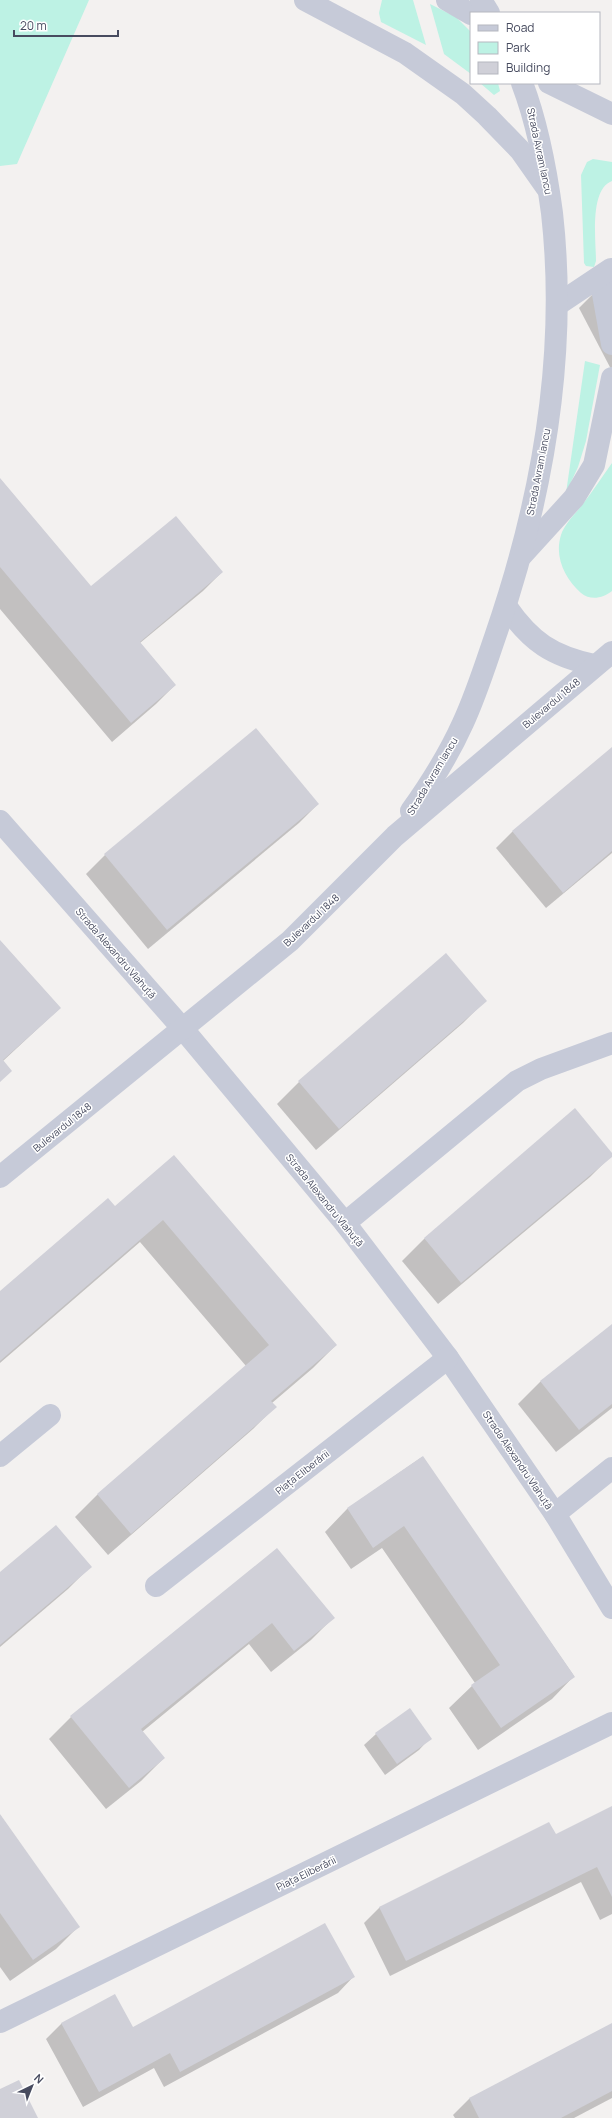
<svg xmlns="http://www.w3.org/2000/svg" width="612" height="2118" font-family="Manrope,sans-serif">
	<rect width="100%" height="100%" fill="#f3f1f0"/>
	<!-- green -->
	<g fill="#bdf2e4">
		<path d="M0,0H89L17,164L0,166Z"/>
		<path d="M382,0H413L426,45L381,22L379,13Z"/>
		<path d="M430,4L456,17L471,32V74L444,54Z"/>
		<path d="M480,83H498L500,91L494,95Z"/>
		<path d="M593,159L612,162V181C589,189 596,242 596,261L594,267L586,266L584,263L581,175L587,162Z"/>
		<path d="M585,361L600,365L586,441L578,467L566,493Z"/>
		<path d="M612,463V591C603,598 591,601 581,593C565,579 554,557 561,535C564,525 575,514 582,505C593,491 602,477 612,463Z"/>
	</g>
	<!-- shadow -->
	<g fill="#0003">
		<path d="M612,283V371L579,308L595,292Z"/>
		<path d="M0,479L91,588L222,572L203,591L140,643L175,685L156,704L112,742L0,609Z"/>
		<path d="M256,729L318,804L299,823L148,949L86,874L105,855Z"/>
		<path d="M612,748V853L546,908L496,848L512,832Z"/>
		<path d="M0,941L60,1008L3,1061L0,1082Z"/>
		<path d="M486,1000L463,1023L316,1150L277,1104L299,1082Z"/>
		<path d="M574,1110L612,1155L590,1177L438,1304L402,1261L424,1239Z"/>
		<path d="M174,1156L336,1345L313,1368L272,1403L275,1407L253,1429L108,1555L75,1517L97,1495L246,1366L140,1242L0,1363V1293L115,1207Z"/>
		<path d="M612,1325V1408L556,1452L518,1404L540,1382Z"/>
		<path d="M422,1457L574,1676L552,1699L478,1750L449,1708L475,1683L382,1548L351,1569L325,1532L347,1509Z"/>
		<path d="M277,1549L333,1618L311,1640L271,1672L249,1644L142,1732L164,1758L141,1781L106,1809L49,1739L71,1717Z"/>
		<path d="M90,1567L68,1589L0,1647V1574Z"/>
		<path d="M376,1734L430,1738L419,1750L385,1775L364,1745Z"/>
		<path d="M612,1807V1914L600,1920L581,1882L390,1976L364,1923L380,1907L555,1836Z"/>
		<path d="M0,1815L78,1927L56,1949L10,1981L0,1967Z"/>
		<path d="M354,1976L338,1993L164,2087L154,2068L83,2107L46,2039L62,2023L133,2028Z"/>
		<path d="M612,2024V2098L574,2118H455L453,2115L469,2099Z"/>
	</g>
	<!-- building -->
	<g fill="#d0d0d8">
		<path d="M0,478L91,586L176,516L223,572L140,642L176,685L131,723L0,567Z"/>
		<path d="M256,728L319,804L167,930L104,854Z"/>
		<path d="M612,747V851L563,893L512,831Z"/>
		<path d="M0,940L61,1008L3,1060L12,1071L0,1082Z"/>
		<path d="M446,953L487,1001L339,1129L298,1081Z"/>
		<path d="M575,1108L612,1153V1157L461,1283L424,1238Z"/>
		<path d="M174,1155L337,1345L271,1401L277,1407L131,1534L97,1494L269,1345L163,1220L0,1361V1291L108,1198L115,1206Z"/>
		<path d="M612,1324V1404L579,1430L540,1381Z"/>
		<path d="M423,1456L575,1677L501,1728L471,1685L500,1665L404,1526L373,1548L347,1508Z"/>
		<path d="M56,1525L92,1567L0,1645V1572Z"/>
		<path d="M277,1548L335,1618L294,1651L272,1623L141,1729L165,1758L129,1788L70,1716Z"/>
		<path d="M410,1708L432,1739L397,1764L375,1733Z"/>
		<path d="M612,1806V1897L597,1867L406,1961L379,1907L549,1822L556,1834Z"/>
		<path d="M0,1814L80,1927L33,1960L0,1913Z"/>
		<path d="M325,1923L355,1977L180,2072L170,2053L99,2092L61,2023L115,1994L133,2027Z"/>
		<path d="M612,2023V2091L561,2118H479L469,2098Z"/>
		<path d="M19,2080L38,2118H0V2089Z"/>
	</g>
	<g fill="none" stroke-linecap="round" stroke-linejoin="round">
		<!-- minor -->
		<g stroke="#c6cad8" stroke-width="22">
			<path d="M305,0L405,53L463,94L487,116L520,150L546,187"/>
			<path d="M447,0L471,14"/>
			<path d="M481,0L489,13"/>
			<path d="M549,83L612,114"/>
			<path d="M600,277L612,344"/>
			<path d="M557,305L611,269"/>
			<path d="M522,555L574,498L594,465L612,378"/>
			<path d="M506,606C531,642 552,656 594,665"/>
			<path d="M411,811C431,783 449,754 463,723C476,695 485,666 495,637C542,501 568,356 552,213C546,168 538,125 522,83"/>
			<path d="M0,821L183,1029L345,1223L448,1358L555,1514L612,1608"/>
			<path d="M0,1177L290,941L395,836L612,652"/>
			<path d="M345,1223L517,1081L541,1069L612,1043"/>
			<path d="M0,1456L50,1415"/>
			<path d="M555,1514L612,1468"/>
			<path d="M156,1586L448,1358"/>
			<path d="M0,2022L612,1723"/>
		</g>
	</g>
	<g text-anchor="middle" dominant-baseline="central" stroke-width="3" stroke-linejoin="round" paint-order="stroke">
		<!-- street labels -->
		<g font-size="10" fill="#474b5f" stroke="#fff">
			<text transform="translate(540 151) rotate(78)">Strada Avram Iancu</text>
			<text transform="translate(538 472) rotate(-79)">Strada Avram Iancu</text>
			<text transform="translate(551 703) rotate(-40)">Bulevardul 1848</text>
			<text transform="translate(432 776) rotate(-59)">Strada Avram Iancu</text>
			<text transform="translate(311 920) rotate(-43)">Bulevardul 1848</text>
			<text transform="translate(116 953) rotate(49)">Strada Alexandru Vlahuță</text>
			<text transform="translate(62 1127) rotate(-39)">Bulevardul 1848</text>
			<text transform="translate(325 1200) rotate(51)">Strada Alexandru Vlahuță</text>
			<text transform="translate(518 1460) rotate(56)">Strada Alexandru Vlahuță</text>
			<text transform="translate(302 1472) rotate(-38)">Piața Eliberării</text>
			<text transform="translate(306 1873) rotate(-26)">Piața Eliberării</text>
		</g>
	</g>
	<!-- legend -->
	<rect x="470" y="12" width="130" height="72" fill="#ffffff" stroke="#b5b7bf"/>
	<rect x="478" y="25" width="20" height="6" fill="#c6cad8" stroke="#b5b7bf"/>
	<text x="506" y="32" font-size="12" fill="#474b5f">Road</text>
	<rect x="478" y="42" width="20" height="12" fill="#bdf2e4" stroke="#b5b7bf"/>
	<text x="506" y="52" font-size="12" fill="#474b5f">Park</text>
	<rect x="478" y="62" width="20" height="12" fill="#d0d0d8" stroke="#b5b7bf"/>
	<text x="506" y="72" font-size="12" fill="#474b5f">Building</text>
	<!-- north arrow -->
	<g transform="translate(32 2086) rotate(43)" stroke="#ffffff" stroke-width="3" paint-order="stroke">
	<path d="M0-3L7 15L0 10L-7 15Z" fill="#474b5f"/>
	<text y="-6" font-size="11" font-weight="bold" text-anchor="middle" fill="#474b5f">N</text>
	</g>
	<!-- scale -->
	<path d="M14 30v6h104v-6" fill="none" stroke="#474b5f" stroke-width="2"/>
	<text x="20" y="30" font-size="12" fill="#474b5f" stroke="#ffffff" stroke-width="3" paint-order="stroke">20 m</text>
</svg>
